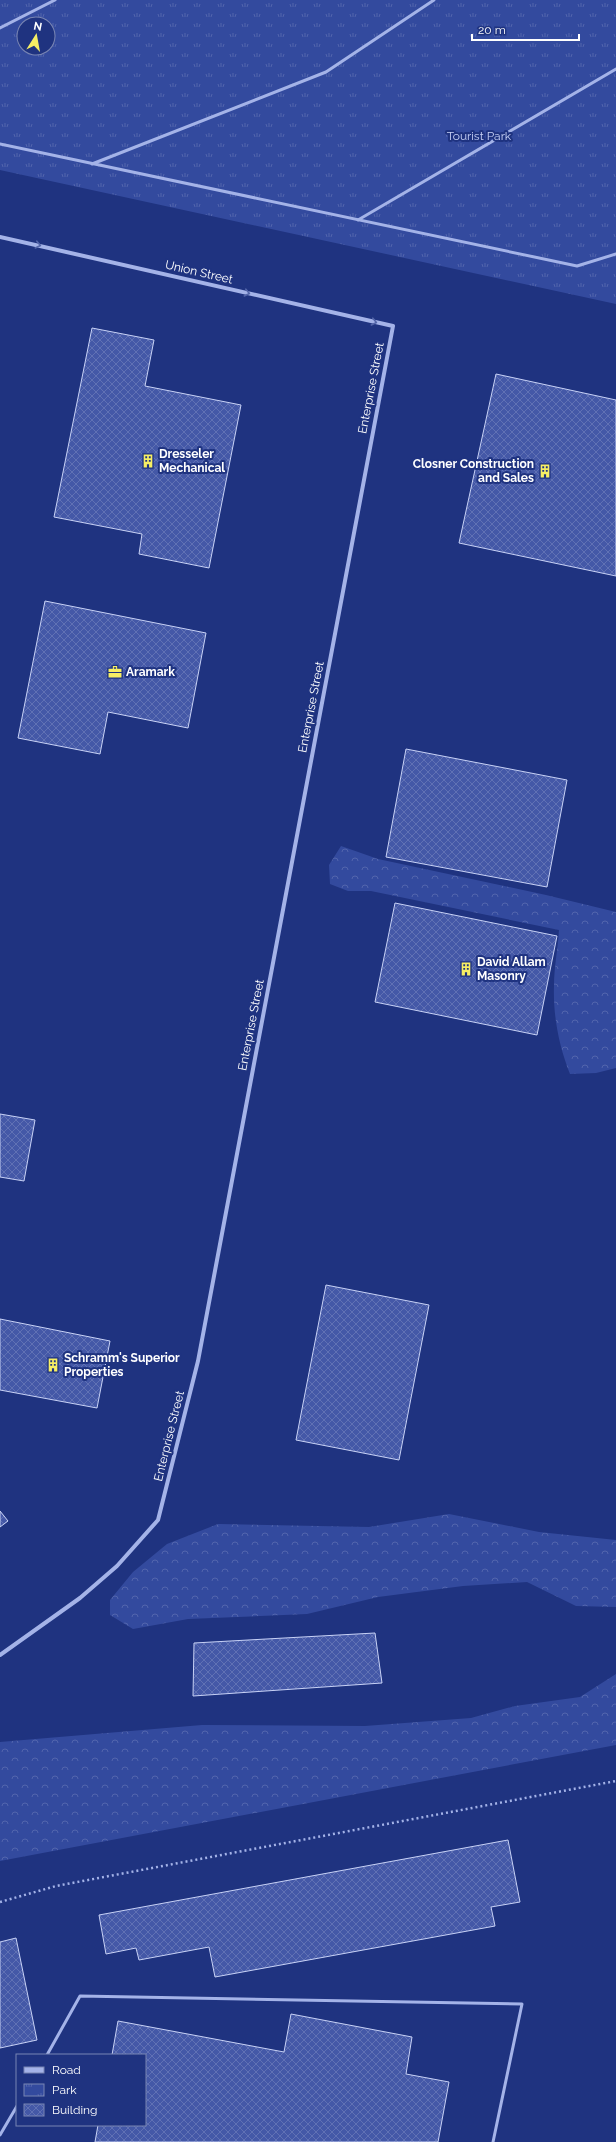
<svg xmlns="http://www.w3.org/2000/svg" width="616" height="2142" font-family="Raleway,sans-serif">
	<defs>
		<pattern id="forest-crowns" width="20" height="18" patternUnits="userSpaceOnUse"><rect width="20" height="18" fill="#334a9e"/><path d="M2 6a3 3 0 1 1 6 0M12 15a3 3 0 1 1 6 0" fill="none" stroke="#5265ad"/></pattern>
		<pattern id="park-tufts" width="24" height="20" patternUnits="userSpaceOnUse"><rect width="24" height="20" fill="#334a9e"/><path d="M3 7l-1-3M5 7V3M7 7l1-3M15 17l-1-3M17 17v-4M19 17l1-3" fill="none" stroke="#5265ad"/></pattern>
		<pattern id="building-cross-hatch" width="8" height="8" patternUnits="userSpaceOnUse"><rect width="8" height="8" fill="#4458a7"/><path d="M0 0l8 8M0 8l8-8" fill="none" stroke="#6071b4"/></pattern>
	</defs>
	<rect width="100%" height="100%" fill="#1f3380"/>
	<!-- forest -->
	<g fill="url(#forest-crowns)">
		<path d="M341,846L378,859L546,895L616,912V1068L596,1073L570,1074C559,1046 553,1016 554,986C554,967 558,949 559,930L371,891H348L330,884L329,865Z"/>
		<path d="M449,1514L539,1532L616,1540V1607L576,1606L527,1582L463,1586L378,1597L307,1614L188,1619L133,1629L110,1615V1600L133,1572L167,1544L218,1524L369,1527Z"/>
		<path d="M616,1674V1745L0,1861V1742L202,1725L365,1726L471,1718L515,1706L580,1697Z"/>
	</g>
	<!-- park -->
	<path fill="url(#park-tufts)" fill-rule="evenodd" d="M0,0H616V304L0,170ZM24,24H48V48H24Z"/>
	<!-- building -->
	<g fill="url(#building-cross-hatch)" stroke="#c8d2f6">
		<path d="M92,328L154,340L145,386L241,405L209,568L139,554L142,534L54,517Z"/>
		<path d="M496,374L616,400V576L459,543Z"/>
		<path d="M45,601L206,633L188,728L108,712L100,754L18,738Z"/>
		<path d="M406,749L567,780L547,887L386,857Z"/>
		<path d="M395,903L557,936L537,1035L375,1002Z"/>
		<path d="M0,1114L35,1120L24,1181L0,1177Z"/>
		<path d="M326,1285L429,1305L399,1460L296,1440Z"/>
		<path d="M0,1319L110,1341L97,1408L0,1390Z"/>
		<path d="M0,1511L8,1521L0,1527Z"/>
		<path d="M375,1633L382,1683L193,1696L194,1643Z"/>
		<path d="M508,1840L520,1902L491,1907L495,1926L215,1977L209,1947L139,1960L136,1948L106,1954L99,1915Z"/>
		<path d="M16,1938L37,2040L0,2048V1942Z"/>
		<path d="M291,2014L412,2037L406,2074L449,2082L438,2142H95L98,2125H145V2055H112L118,2021L284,2052Z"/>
	</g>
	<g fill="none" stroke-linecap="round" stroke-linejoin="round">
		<!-- path -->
		<path stroke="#a4b3e8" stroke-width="2.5" stroke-dasharray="2 3" stroke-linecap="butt" d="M0,1902L56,1886L616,1781"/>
		<!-- lane -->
		<g stroke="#a4b3e8" stroke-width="3">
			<path d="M0,28L55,0"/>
			<path d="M0,144L577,266L616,254"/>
			<path d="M92,164L326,72L434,0"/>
			<path d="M358,220L616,69"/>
			<path d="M47,2055L80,1996L522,2004L493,2142"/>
			<path d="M0,2135L17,2106"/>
		</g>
		<!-- street -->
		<path stroke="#a4b3e8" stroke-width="4" d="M0,237L393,326L198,1361L158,1520L117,1566L80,1598L0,1655"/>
	</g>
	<!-- one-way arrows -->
	<defs><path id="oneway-chevron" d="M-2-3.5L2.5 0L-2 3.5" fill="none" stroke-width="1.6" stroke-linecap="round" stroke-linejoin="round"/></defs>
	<g stroke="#5466aa">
		<use href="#oneway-chevron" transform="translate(38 245) rotate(13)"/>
		<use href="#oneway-chevron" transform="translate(247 293) rotate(13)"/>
		<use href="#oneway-chevron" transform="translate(374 322) rotate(13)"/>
	</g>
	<!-- icons -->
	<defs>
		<g id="building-bare" transform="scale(1.08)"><path d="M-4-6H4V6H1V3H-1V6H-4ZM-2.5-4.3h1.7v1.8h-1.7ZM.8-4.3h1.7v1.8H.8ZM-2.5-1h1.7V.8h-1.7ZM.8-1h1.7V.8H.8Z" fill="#f6ee64" stroke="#1f3380" stroke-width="2.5" paint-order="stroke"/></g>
		<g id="office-bare" transform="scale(1.08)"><path d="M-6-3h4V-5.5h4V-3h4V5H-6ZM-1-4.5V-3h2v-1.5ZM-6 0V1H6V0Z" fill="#f6ee64" stroke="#1f3380" stroke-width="2.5" paint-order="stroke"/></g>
	</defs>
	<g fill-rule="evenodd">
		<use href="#building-bare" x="148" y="461"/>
		<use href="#building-bare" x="545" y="471"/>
		<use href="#office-bare" x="115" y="672"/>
		<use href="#building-bare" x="466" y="969"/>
		<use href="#building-bare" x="53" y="1365"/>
	</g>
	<g text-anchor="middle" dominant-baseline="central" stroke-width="4" stroke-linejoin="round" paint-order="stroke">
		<!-- park labels -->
		<g font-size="12" fill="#c8d2f6" stroke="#1f3380">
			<text x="479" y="136">Tourist Park</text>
		</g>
		<!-- street labels -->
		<g font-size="12" fill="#fff" stroke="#1f3380">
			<text transform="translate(199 272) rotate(13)">Union Street</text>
			<text transform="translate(371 388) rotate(-79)">Enterprise Street</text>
			<text transform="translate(311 707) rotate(-79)">Enterprise Street</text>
			<text transform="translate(251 1025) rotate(-79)">Enterprise Street</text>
			<text transform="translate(169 1436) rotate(-76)">Enterprise Street</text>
		</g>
		<!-- poi labels -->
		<g font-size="12" font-weight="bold" fill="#fff" stroke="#1f3380" text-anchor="start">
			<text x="159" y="454">Dresseler<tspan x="159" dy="14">Mechanical</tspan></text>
			<text x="534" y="464" text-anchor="end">Closner Construction<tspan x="534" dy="14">and Sales</tspan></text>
			<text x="126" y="672">Aramark</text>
			<text x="477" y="962">David Allam<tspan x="477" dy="14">Masonry</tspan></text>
			<text x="64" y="1358">Schramm's Superior<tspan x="64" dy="14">Properties</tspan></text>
		</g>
	</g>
	<!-- legend -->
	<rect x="16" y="2054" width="130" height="72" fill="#1f3380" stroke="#7985b3"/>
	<rect x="24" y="2067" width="20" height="6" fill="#a4b3e8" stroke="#7985b3"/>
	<text x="52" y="2074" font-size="12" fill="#ffffff">Road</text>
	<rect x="24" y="2084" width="20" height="12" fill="url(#park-tufts)" stroke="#7985b3"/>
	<text x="52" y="2094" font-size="12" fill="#ffffff">Park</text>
	<rect x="24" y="2104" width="20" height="12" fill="url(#building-cross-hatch)" stroke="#7985b3"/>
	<text x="52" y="2114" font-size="12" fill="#ffffff">Building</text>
	<!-- north arrow -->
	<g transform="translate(36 36) rotate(11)"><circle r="19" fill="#1f3380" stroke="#7985b3"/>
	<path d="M0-3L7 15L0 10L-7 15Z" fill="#f6ee64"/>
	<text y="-6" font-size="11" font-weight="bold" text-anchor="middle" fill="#ffffff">N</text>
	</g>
	<!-- scale -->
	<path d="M472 34v6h107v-6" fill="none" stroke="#ffffff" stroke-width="2"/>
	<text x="478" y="34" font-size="12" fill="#ffffff" stroke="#1f3380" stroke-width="3" paint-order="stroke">20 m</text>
</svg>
